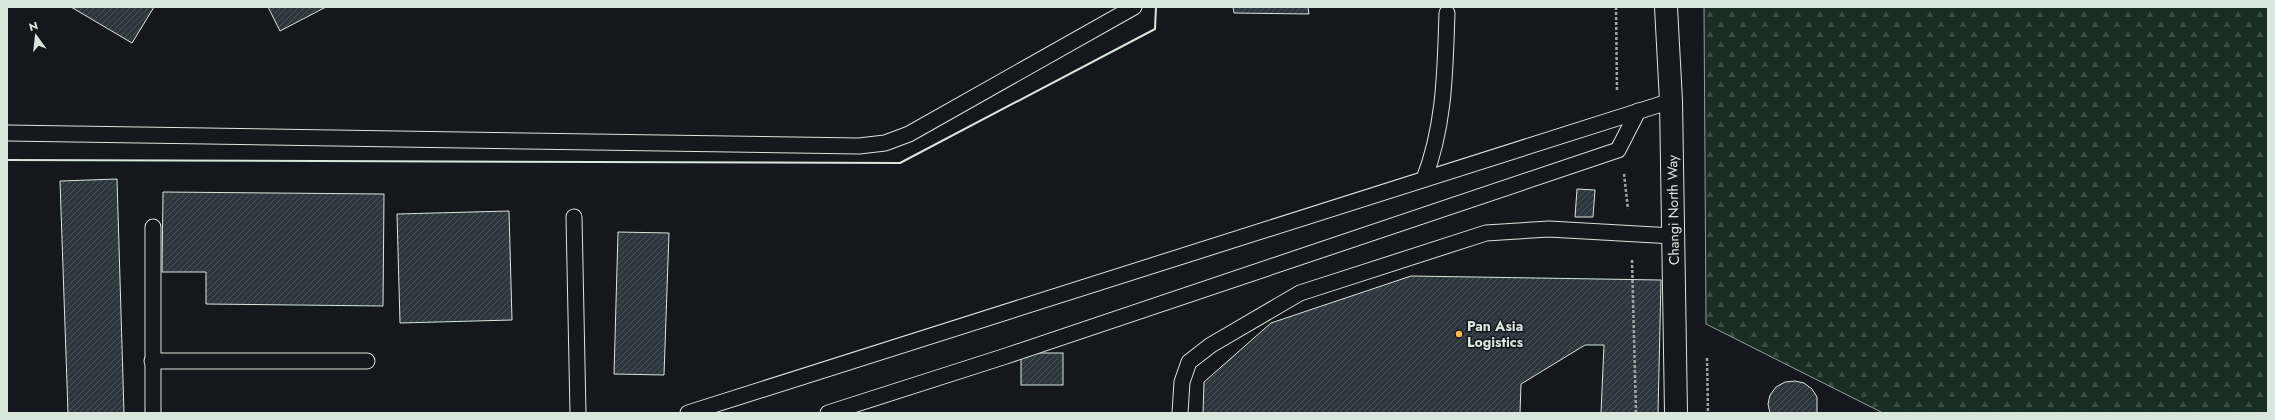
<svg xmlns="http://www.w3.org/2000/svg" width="2275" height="420" font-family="Jost,sans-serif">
	<defs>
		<pattern id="forest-firs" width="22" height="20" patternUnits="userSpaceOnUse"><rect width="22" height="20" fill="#1a2d24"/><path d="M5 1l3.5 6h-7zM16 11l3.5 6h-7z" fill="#3b4b43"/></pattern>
		<pattern id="building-hatch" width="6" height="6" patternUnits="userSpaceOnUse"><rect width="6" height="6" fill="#2c363c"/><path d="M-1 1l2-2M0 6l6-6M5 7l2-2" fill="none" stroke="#4a5358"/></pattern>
	</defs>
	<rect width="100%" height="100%" fill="#14181c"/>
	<!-- forest -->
	<path fill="url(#forest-firs)" stroke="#939e99" d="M1704,7H2268V413H1883L1706,324Z"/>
	<!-- building -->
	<g fill="url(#building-hatch)" stroke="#d8e6dc">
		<path d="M71,7H154L132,43Z"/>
		<path d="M268,7H326L280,31Z"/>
		<path d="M1233,7H1308L1309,14L1234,13Z"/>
		<path d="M117,179L124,413H68L60,181Z"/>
		<path d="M1577,189L1595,190L1593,217H1575Z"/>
		<path d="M163,192L384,194L383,306L206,304V272H162Z"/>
		<path d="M509,211L512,320L400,323L397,214Z"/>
		<path d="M618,232L669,233L664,375L614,374Z"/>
		<path d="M1411,276L1661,280L1658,413H1601L1604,345H1585L1521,384L1520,413H1203L1204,382L1271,323Z"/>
		<rect x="1021" y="353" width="42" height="32"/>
		<path d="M1795,381L1804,383L1812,389L1817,397V413H1770L1768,404L1770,395L1776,387L1785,382Z"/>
	</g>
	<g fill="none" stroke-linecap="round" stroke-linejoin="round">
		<!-- service casing -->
		<g stroke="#d8e6dc" stroke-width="17">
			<g id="service">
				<path d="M7,133L859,146L885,143L909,134L1134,7"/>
				<path d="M1424,179C1445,125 1445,70 1447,13"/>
				<path d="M574,217L578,413"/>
				<path d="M152,361H367"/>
				<path d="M153,413V227"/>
				<path d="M688,413L1671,101"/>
				<path d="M828,413L1006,356L1618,150L1638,111"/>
				<path d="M1180,413L1182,382L1189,362L1211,345L1300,293L1486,233L1549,229L1673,236"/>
			</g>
		</g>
		<!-- minor casing -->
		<g stroke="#d8e6dc" stroke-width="24">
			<path id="minor" d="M1666,7L1671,101L1676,413"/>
		</g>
		<!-- path -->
		<g stroke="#9da8a2" stroke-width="2.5" stroke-dasharray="3 2" stroke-linecap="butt">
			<path d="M1616,7L1617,91"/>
			<path d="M1624,174L1628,209"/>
			<path d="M1632,260L1636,413"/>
			<path d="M1707,358L1708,413"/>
		</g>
		<!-- service -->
		<use href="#service" stroke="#14181c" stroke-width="15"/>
		<!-- minor -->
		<use href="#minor" stroke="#14181c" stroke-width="22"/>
		<!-- wall -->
		<path stroke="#d8e6dc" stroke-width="2" d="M7,160L900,163L1155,29L1156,7"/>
	</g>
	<!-- markers -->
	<circle fill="#ffb74d" stroke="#14181c" stroke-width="1.5" cx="1459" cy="334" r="4"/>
	<g text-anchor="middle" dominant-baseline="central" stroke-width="3" stroke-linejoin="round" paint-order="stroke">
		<!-- street labels -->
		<g font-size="14" fill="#d8e6dc" stroke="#14181c">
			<text transform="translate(1673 210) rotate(-91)">Changi North Way</text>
		</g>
		<!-- poi labels -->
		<g font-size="14" font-weight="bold" fill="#d8e6dc" stroke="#14181c" text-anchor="start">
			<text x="1467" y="326">Pan Asia<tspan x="1467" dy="16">Logistics</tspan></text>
		</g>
	</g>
	<!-- border -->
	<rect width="2275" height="420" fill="none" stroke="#d8e6dc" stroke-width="16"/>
	<!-- north arrow -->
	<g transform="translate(36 36) rotate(345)" stroke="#14181c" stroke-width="3" paint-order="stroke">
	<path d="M0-3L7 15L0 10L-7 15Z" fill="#d8e6dc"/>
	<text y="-6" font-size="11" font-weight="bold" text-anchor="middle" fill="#d8e6dc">N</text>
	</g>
</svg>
